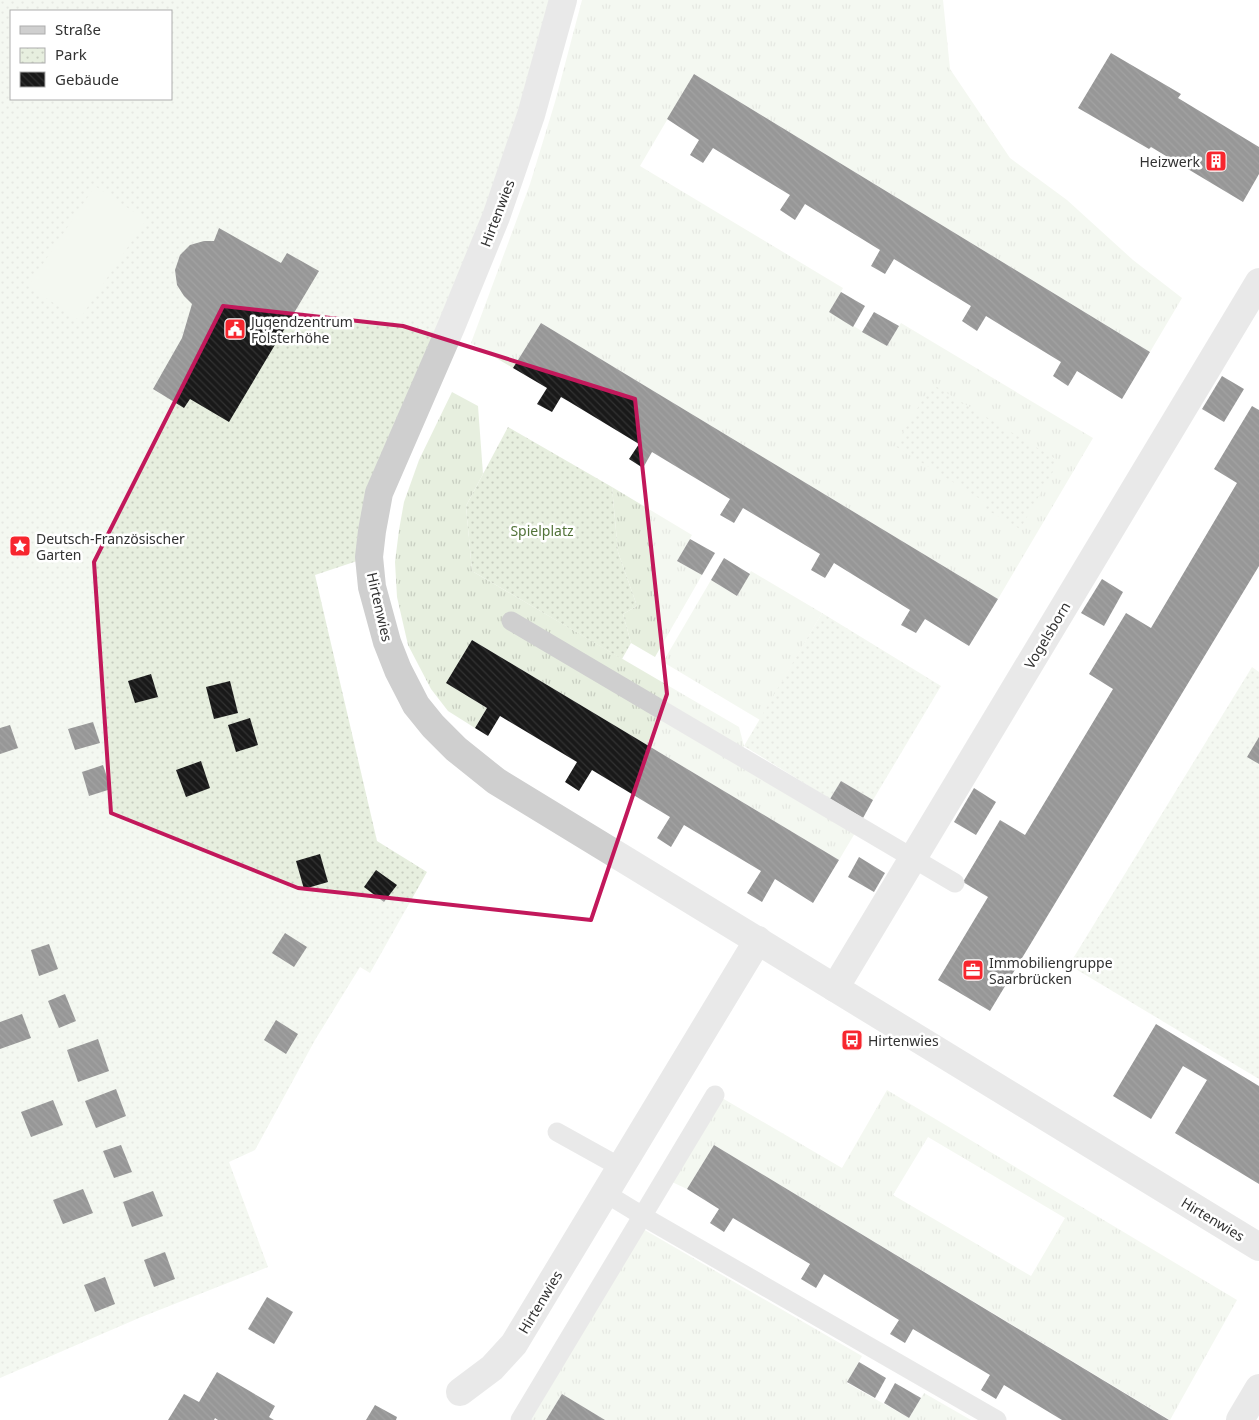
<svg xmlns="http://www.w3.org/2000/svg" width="1259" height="1420" font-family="'Noto Sans',sans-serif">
	<defs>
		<pattern id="grass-tufts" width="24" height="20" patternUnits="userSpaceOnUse" patternTransform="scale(1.25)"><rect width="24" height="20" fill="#e7efdf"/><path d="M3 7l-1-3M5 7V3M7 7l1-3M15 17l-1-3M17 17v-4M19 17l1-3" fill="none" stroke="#c7cdc0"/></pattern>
		<pattern id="park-dots" width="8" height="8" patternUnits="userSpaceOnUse" patternTransform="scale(1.25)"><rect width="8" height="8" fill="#e7efdf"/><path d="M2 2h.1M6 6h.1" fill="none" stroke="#c7cdc0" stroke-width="1.8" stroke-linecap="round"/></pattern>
		<pattern id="building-back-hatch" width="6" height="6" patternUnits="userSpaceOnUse" patternTransform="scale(1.25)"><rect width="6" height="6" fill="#191919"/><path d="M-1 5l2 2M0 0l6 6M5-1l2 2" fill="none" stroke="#323232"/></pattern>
	</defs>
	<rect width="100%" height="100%" fill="#fff"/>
	<!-- grass -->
	<g fill="url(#grass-tufts)" fill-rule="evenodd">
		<path d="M582,0H943L950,69L1010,158L1067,200L1133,260L1182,298L1150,352L694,74L640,166L843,288L830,312L887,346L901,323L1093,438L998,599L541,323L513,368L471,343L530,184L555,102Z"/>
		<path d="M452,392L478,406L483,474L466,506L472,571L739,727L744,746L735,761L855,833L839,860L472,640L447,683L487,708L475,728L448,711L431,689L408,645L397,597L395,562L399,530L404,502L419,460Z"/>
		<path d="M612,487L692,535L677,561L702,575L655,657L631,643L623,614L637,606L618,552Z"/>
		<path d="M751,571L822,613L760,720L663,662L711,580L737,596Z"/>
		<path d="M887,1090L1237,1300L1170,1420L714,1145L687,1189L672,1182L722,1098L842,1168ZM928,1137L1065,1218L1031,1276L893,1195Z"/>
		<path d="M643,1229L862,1356L847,1383L909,1418L924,1393L971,1420H605L562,1394L546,1420H531Z"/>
	</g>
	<!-- park -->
	<g fill="url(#park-dots)" fill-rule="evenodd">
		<path d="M0,0H563L369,557L315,575L377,841L427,872L370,973L360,967L315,1040L255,1150L229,1162L268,1267L139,1318L0,1378ZM11,11H171V99H11Z"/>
		<path d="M932,384L1059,461L1020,529L982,507L985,502L895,446Z"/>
		<path d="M508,427L612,487L618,552L637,606L623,614L631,643L622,659L472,571L466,506Z"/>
		<path d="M822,613L941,686L873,800L841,781L830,799L744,746Z"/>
		<path d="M1252,667L1259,672V1079L1069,965Z"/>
	</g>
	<!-- pitch -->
	<path fill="#e7efdf" d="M95,186L146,220L79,320L28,286Z"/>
	<!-- building -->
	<g fill="url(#building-back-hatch)">
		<path d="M1111,53L1181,94L1178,98L1259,147V174L1243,202L1151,147L1149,149L1078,108Z"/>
		<path d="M694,74L1150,352L1122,399L1077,371L1068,386L1053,376L1061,362L986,316L977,331L962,321L971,306L894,259L885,274L871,266L880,250L805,204L795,220L780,210L790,195L713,148L703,163L690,155L699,140L667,119Z"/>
		<path d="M219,228L281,263L287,253L319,271L229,422L190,399L184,408L153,389L182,338L192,304L184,296L177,285L175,270L180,255L190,245L204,241H214Z"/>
		<path d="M841,292L865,306L853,327L829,312Z"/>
		<path d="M874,312L899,326L887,346L862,332Z"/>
		<path d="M541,323L998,599L969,646L925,619L916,633L901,625L910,610L834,563L825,578L811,570L820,554L743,508L734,523L720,515L730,499L652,452L643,468L629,459L639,444L568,401L561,397L552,412L537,404L547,388L513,368Z"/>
		<path d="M1222,376L1244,389L1224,422L1202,409Z"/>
		<path d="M1252,406L1259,410V566L990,1011L938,980L988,897L963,882L1000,820L1025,835L1113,689L1089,674L1126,613L1151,628L1237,483L1214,469Z"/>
		<path d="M690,539L715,553L702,575L677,561Z"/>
		<path d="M724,558L750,574L737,596L711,580Z"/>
		<path d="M1102,579L1123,592L1104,626L1081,613Z"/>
		<path d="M472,640L839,860L813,903L775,879L762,902L747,893L761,871L684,825L671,847L657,838L670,817L592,770L579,791L565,782L577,762L500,716L488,736L475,728L487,708L446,683Z"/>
		<path d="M151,674L158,697L135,703L128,681Z"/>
		<path d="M230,681L238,713L214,719L206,687Z"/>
		<path d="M250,718L258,745L236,752L228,725Z"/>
		<path d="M93,722L100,743L75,750L68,729Z"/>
		<path d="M10,725L18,748L0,754V728Z"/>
		<path d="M1259,737V764L1247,757Z"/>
		<path d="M201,761L210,788L186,797L176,770Z"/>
		<path d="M103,765L111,789L89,796L82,772Z"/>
		<path d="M841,781L873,800L863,818L830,799Z"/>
		<path d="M974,788L996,802L976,835L954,822Z"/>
		<path d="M320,854L328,882L304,889L296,861Z"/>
		<path d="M859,857L885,873L874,892L848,877Z"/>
		<path d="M376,870L397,885L384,902L364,887Z"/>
		<path d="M285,933L307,947L294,967L272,953Z"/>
		<path d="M49,944L58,969L39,976L31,950Z"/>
		<path d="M65,994L76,1021L59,1028L48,1001Z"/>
		<path d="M22,1014L31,1038L0,1049V1022Z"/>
		<path d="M276,1020L298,1034L286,1054L264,1040Z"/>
		<path d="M1156,1024L1259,1086V1184L1175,1133L1207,1080L1183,1066L1151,1119L1113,1096Z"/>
		<path d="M98,1039L109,1071L78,1082L67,1050Z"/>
		<path d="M116,1089L126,1116L96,1128L85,1101Z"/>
		<path d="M53,1100L63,1125L31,1137L21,1112Z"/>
		<path d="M121,1145L132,1172L114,1178L103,1151Z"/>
		<path d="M714,1145L1169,1420H1062L1004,1385L996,1399L981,1390L990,1375L913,1329L905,1343L890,1334L899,1320L824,1274L816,1288L801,1279L810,1264L733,1218L724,1232L710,1223L719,1209L687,1189Z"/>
		<path d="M83,1189L93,1213L63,1224L53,1200Z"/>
		<path d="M153,1191L163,1216L132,1227L123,1202Z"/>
		<path d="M165,1252L175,1279L154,1287L144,1260Z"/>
		<path d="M105,1277L115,1304L95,1312L84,1285Z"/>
		<path d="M267,1297L293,1312L274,1344L248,1329Z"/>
		<path d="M859,1362L886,1378L875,1398L847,1382Z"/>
		<path d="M217,1372L275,1406L269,1417L274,1420H218L215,1418L214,1420H168L184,1394L199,1402Z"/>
		<path d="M895,1383L921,1398L909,1418L884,1403Z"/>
		<path d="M562,1394L605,1420H546Z"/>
		<path d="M375,1405L397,1417L396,1420H366Z"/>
	</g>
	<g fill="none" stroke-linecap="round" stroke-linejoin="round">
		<!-- service -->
		<g stroke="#cfcfcf" stroke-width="19">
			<path d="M511,621L955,883"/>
			<path d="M557,1132L620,1167"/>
			<path d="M605,1193L651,1221L997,1420"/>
			<path d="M520,1420L715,1095"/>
		</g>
		<!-- minor -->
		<g stroke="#cfcfcf" stroke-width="28">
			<path d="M563,0L531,115L496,217L451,327L379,493L372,531L369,557L372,587L387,642L398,670L416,705L433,726L456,749L496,781L1259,1247"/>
			<path d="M835,988L1259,282"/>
			<path d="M460,1392L492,1368L514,1344L758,940"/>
			<path d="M1240,1420L1259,1388"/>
		</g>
	</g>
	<!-- marked area -->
	<path d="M0 0H1259V1420H0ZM223,306L403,326L635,399L667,694L591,920L298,888L111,813L94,562Z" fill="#fff" fill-opacity=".55" fill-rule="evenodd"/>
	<path fill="none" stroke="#c2185b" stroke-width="4" stroke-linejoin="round" d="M223,306L403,326L635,399L667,694L591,920L298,888L111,813L94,562Z"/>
	<!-- icons -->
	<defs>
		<g id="building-square" transform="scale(1.125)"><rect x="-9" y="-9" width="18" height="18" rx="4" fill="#f7262e" stroke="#fff"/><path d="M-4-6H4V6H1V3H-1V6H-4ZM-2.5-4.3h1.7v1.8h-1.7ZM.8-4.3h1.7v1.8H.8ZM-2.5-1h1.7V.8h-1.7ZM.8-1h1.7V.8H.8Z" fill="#fff"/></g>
		<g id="civic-square" transform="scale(1.125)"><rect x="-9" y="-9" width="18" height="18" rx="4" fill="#f7262e" stroke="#fff"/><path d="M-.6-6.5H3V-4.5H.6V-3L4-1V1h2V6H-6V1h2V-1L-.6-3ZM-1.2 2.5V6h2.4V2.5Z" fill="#fff"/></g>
		<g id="sight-square" transform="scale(1.125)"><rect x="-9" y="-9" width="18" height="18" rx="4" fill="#f7262e" stroke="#fff"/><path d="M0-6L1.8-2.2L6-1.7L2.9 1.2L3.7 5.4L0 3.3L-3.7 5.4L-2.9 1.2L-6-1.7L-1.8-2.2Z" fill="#fff"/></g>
		<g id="office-square" transform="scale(1.125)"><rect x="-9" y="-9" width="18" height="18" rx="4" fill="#f7262e" stroke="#fff"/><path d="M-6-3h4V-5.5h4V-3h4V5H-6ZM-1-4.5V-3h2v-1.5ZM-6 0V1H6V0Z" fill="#fff"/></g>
		<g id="bus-square" transform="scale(1.125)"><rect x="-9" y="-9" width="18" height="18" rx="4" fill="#f7262e" stroke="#fff"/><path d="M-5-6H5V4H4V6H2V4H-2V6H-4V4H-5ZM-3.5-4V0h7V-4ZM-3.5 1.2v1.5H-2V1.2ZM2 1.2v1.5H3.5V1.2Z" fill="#fff"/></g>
	</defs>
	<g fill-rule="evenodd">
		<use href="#building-square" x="1216" y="161"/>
		<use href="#civic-square" x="235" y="329"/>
		<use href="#sight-square" x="20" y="546"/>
		<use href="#office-square" x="973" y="970"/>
		<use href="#bus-square" x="852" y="1040"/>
	</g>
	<g text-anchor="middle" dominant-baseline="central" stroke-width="5" stroke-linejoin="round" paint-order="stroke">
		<!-- poi labels -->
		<g font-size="14" fill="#323232" stroke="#fff" text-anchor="start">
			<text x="1200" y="161" text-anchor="end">Heizwerk</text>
			<text x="251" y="321">Jugendzentrum<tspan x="251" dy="16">Folsterhöhe</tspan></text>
			<text x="36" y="538">Deutsch-Französischer<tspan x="36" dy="16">Garten</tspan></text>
			<text x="989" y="962">Immobiliengruppe<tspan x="989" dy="16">Saarbrücken</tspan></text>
			<text x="868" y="1040">Hirtenwies</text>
		</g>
		<!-- street labels -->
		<g font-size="14" fill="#323232" stroke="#fff">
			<text transform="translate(497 213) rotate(-69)">Hirtenwies</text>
			<text transform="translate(380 607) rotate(77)">Hirtenwies</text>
			<text transform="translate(1047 635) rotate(-59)">Vogelsborn</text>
			<text transform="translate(1213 1219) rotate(31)">Hirtenwies</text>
			<text transform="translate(540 1302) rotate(-59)">Hirtenwies</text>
		</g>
		<!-- park labels -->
		<g font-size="14" fill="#527339" stroke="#fff">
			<text x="542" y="530">Spielplatz</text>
		</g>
	</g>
	<!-- legend -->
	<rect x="10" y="10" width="162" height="90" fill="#ffffff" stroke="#adadad"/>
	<rect x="20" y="26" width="25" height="8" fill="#cfcfcf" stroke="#adadad"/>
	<text x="55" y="35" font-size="15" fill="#323232">Straße</text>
	<rect x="20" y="48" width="25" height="15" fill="url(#park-dots)" stroke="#adadad"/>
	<text x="55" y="60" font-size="15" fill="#323232">Park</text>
	<rect x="20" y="72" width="25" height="15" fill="url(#building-back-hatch)" stroke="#adadad"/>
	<text x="55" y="85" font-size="15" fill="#323232">Gebäude</text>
</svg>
